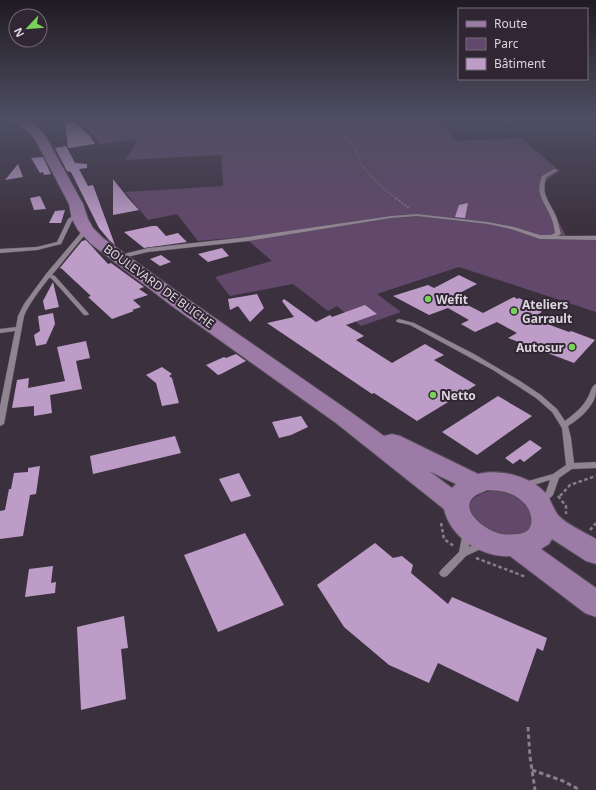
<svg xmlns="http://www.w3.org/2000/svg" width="596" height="790" font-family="'Noto Sans',sans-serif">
	<rect width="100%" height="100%" fill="#3b313e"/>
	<!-- green -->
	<g fill="#62486a">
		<path d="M78,118H438L455,141L521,138L560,171L548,179L543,187L551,207L566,236L596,235V312L459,267L377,294L401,312L361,326L337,306L328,311L293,284L230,296L215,277L272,261L244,237L198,241L177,214L148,220L125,192L223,186L221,155L125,160L138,141L128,140L100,144Z"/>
		<path d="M494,490C514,493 520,498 532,513C532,517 532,522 531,526C527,543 500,535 488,533C482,527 475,522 471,515C461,500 484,492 494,490Z"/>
	</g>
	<!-- building -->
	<g fill="#be9cc8">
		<path d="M74,122L89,135L95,144L68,148L65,123Z"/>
		<path d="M66,146L75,163L87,164V168L79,169L88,186L93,185L115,245L109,240L99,228L71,172L67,171L55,148Z"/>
		<path d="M43,157L51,174L44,175L43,172L40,173L31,158Z"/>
		<path d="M18,164L23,177L5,180Z"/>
		<path d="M113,179L128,198L139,210L113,215Z"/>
		<path d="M40,196L46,209L34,210L30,198Z"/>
		<path d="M468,203L465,218L455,217L459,205Z"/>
		<path d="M65,210L61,223H49L55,211Z"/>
		<path d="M152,226H157L166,236L178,233L187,242L144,248L124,232Z"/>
		<path d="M86,240L108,264L111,263L144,287L139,289L148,295L133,300L141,307L132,310L134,311L112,319L88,297L91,296L61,268L59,269L82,241Z"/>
		<path d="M222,248L229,256L208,262L198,254Z"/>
		<path d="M161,255L171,262L160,266L150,259Z"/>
		<path d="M459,275L477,284L452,297L483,313L514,297L517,299L519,298L541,309L539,310L542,312L531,318L569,332L571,331L595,340L574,363L508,338L517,333L497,322L475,332L461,324L469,320L448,308L429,315L393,296L428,285L434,288Z"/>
		<path d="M53,282L59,307L45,310L43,301Z"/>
		<path d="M257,294L264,308L250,322L238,306L230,310L228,299Z"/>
		<path d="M284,299L316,322L330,315L332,317L365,305L377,314L346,325L364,336L356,340L392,363L425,344L444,355L434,360L476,385L417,421L374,393L372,394L267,323L294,317L282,301Z"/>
		<path d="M53,313L55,324L46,344L36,346L34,335L40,331L38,316Z"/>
		<path d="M86,341L90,358L76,361L82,389L50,395L52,413L34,416V406L12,408L17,380L29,378L28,388L65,381L57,347Z"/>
		<path d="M236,354L246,361L221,374L218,375L206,365L224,357L226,358Z"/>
		<path d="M162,367L172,374L169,376L172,378L179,403L162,406L156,383L146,375Z"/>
		<path d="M498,396L532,416L477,455L442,432Z"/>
		<path d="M301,416L308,427L291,435L279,438L272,422Z"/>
		<path d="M175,436L181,453L93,474L90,456Z"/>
		<path d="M530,440L542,448L524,462L520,459L513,464L505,458Z"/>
		<path d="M40,466L36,494L30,495L23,536L0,539V511L5,510L9,489H11L14,473L28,472V468Z"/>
		<path d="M239,473L251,496L231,502L219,479Z"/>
		<path d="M245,533L284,605L218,632L184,555Z"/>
		<path d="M375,543L393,558L402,556L413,565L411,573L448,604L452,597L547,638L543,651L537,648L518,702L438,663L429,683L389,665L344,627L317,585Z"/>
		<path d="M53,566L51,583L56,582L55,593L25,597L29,569Z"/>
		<path d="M124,616L128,648L121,649L126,699L81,710L77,627Z"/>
	</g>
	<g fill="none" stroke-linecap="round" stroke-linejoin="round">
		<!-- minor casing -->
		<g stroke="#564e59" stroke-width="1">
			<g id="minor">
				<path d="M554,169L558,170L546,178C541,195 549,201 556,216C558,221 559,228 561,234L558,236H596V240L540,239L511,229L488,224L417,216L391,218L248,241L148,252L118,259L115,257L116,256L148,248L248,237L391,216L417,214L488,222L514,227L540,235H551L555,233C554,227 553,221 550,215C543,200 535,193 542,176Z"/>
				<path d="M77,213L81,214L72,221L61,244L37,250L0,253V249L37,247L57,242L68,219Z"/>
				<path d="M86,228L89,230L88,231L52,275L55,276L89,314L88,315H84L51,278H49C40,290 30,302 24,316L4,424L0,426V406L15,331L0,333V329L16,327L18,316L24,304L46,274L84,229Z"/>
				<path d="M399,319L414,323L474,354L520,381L541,395L557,409L565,421C574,414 583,407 588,397C591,392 591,386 596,384C596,388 596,393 595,397C591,409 579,419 568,426L571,438L574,463L596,462V468L572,469L559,478L553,495L544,504L541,505L538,504L537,502L546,492L550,480L524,488L521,487L520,485L521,483L553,474L566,465L562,428L552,412L536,398L493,370L410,325L397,322L396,321L397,320Z"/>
				<path d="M467,529L470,530L471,532L469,547L484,541L487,542L488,544L487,546L466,556L447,576L444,577L441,576L439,573L441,570L459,552L463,532L464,530Z"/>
			</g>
		</g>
		<!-- major casing -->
		<g stroke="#564e59" stroke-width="2">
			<path id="major" d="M11,118H24L37,126L46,137L83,204L88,219L93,228L103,238L186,298L352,413L384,436L392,434L400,436L478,474C499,468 534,477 547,495C551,500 555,513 559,516C566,524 586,533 596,539V564L586,561L552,539L549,544L541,549L596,588V617L585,613L510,556C482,558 450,537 444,509L336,423L172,306L91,244L78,230L72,219L69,204L36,141L29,132ZM429,471L456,484L452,488ZM487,490C500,490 512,492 522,501C534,511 537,534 517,534C509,535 502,535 495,532C483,528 457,508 476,495C479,493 484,492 487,490Z"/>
		</g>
		<!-- path-far3 -->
		<path stroke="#867e88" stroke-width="1" stroke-dasharray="2 1" stroke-linecap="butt" d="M329,118L356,149L361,165L383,188L397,199"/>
		<!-- path-far2 -->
		<path stroke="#867e88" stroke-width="1.5" stroke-dasharray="2 1.5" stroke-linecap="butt" d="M396,198L410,209"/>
		<!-- path-far1 -->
		<g stroke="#867e88" stroke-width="2.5" stroke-dasharray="3.5 2.5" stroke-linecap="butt">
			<path d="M558,496L566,506V514"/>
			<path d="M560,496L570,485L596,476"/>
			<path d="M441,523L444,539L455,547"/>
			<path d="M590,530L596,523"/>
			<path d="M476,558L526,577"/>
		</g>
		<!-- path -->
		<g stroke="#867e88" stroke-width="3" stroke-dasharray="4.5 3" stroke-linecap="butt">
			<path d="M528,727L530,757L535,790"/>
			<path d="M532,770L563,781L580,790"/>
		</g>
		<!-- minor -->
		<use href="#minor" fill="#908493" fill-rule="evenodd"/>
		<!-- major -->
		<use href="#major" fill="#9d7ba7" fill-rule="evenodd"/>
	</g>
	<!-- sky -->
	<linearGradient id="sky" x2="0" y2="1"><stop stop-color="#201b22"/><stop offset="0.52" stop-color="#4f4e63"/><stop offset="1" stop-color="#4f4e63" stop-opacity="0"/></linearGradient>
	<rect width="596" height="228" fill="url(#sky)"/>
	<!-- markers -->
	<g fill="#78d158" stroke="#312734" stroke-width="1.5">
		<circle cx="428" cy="299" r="4"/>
		<circle cx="514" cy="311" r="4"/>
		<circle cx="572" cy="347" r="4"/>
		<circle cx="433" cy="395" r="4"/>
	</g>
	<g text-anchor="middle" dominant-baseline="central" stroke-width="4" stroke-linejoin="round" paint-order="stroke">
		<!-- street labels -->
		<g font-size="12" fill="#dcd5dd" stroke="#312734">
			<text transform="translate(159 286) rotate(36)">BOULEVARD DE BLICHE</text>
		</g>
		<!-- poi labels -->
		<g font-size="12" font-weight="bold" fill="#dcd5dd" stroke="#312734" text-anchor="start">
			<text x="436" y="299">Wefit</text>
			<text x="522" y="304">Ateliers<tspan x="522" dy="14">Garrault</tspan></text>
			<text x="564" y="347" text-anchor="end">Autosur</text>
			<text x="441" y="395">Netto</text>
		</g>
	</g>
	<!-- legend -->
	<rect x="458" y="8" width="130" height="72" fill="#312734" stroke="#756d78"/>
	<rect x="466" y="21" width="20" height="6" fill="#9d7ba7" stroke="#756d78"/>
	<text x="494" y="28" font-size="12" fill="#dcd5dd">Route</text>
	<rect x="466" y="38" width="20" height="12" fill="#62486a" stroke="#756d78"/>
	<text x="494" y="48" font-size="12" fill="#dcd5dd">Parc</text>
	<rect x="466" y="58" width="20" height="12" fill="#be9cc8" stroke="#756d78"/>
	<text x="494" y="68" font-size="12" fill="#dcd5dd">Bâtiment</text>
	<!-- north arrow -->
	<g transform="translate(28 28) rotate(244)"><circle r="19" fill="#312734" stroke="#756d78"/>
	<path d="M0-3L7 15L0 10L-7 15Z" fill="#78d158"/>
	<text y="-6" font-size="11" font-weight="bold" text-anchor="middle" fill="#dcd5dd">N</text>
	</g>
</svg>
